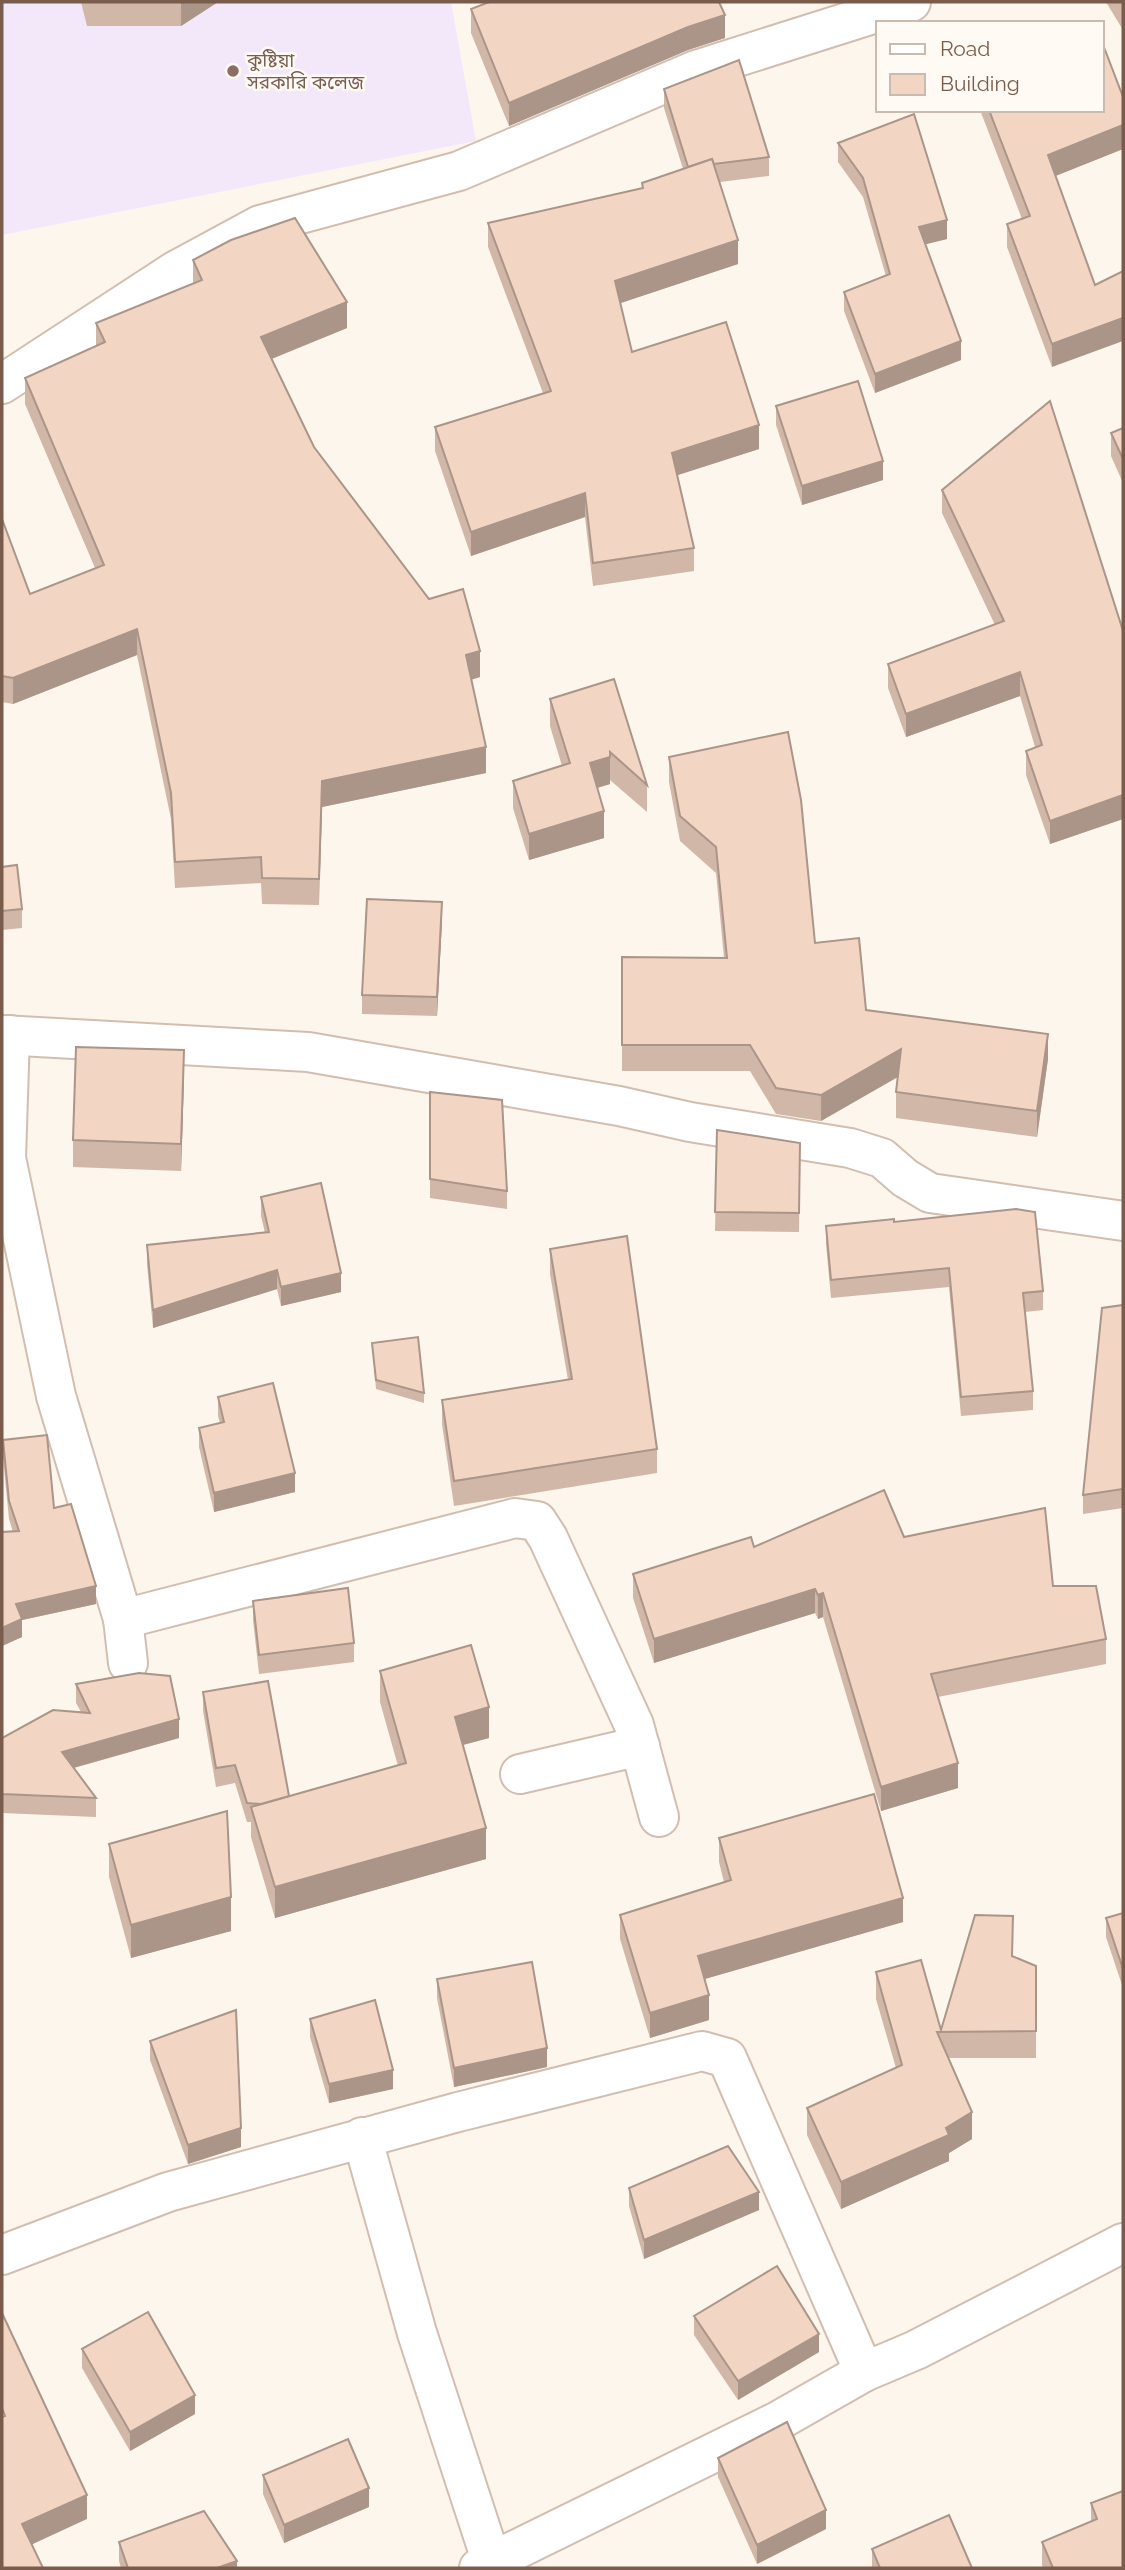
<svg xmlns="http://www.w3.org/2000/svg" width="1125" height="2570" font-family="Raleway,'Noto Sans Bengali',sans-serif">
	<rect width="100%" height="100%" fill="#fdf6ec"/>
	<!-- education -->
	<path fill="#f3e8fa" d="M2,2H451L476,141L2,235Z"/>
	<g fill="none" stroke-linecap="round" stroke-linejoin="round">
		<!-- minor casing -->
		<g stroke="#d1beb0" stroke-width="42">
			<g id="minor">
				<path d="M2,384L175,271L260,225L459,171L696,70L911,2"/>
				<path d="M2,1035L308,1052L619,1106L690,1122L850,1148L882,1158L905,1178L930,1193L1123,1221"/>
				<path d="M10,1035L6,1158L56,1396L123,1619L128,1663"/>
				<path d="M123,1619L515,1518L537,1521L548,1538L634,1725L659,1817"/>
				<path d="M520,1774L640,1746"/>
				<path d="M362,2137L417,2333L492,2563"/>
				<path d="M2,2255L168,2192L458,2112L702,2051L727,2058L864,2372"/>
				<path d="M479,2568L778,2421L864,2372L916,2350L1123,2243"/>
			</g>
		</g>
		<!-- minor -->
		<use href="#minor" stroke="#fff" stroke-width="38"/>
	</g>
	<!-- wall -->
	<g fill="#d1b7a8">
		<path d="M81,2H218L181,26H87Z"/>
		<path d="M1106,2H1123V30Z"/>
		<path d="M471,9L725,38L688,50L509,126L471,33Z"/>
		<path d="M664,89L769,157V176L720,182L738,264L620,303L632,352L759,449L677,475L694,548V571L593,586L585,517L471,556L435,451V427L543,393L488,247V223L642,188V183L683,169L664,108Z"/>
		<path d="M1123,97V149L1055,176L1095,285L1052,367L1007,247V224L1022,219L980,110H1102Z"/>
		<path d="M838,143L947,239L925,244L961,360L875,393L844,311V292L886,276L863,197L838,162Z"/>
		<path d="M193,260L347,328L272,359L314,447L480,677L471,680L486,773L322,807L319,905L262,904L261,883L175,888L171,819L137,655L13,704L2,702V519L30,594L95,568L25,404V378L96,346V323L193,284Z"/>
		<path d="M776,406L883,480L802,505L776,425Z"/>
		<path d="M1123,428V483L1111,456V433Z"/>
		<path d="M942,490L1123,631V819L1050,844L1026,775V751L1035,747L1020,696L906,737L888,688V664L995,625L942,513Z"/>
		<path d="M550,699L647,785V812L610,780V784L597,788L604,838L529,860L513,808V781L562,766L550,726Z"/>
		<path d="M669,757L815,943L866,1010L1048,1059L1037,1137L896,1118V1092L898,1077L821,1121L776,1114L750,1071H622V957L724,958L716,873L680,841L669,782Z"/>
		<path d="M2,867L22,909V928L2,930Z"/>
		<path d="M442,920L437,1016L362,1014V995Z"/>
		<path d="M184,1077L181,1171L73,1167V1140Z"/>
		<path d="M717,1130L800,1143L799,1232L715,1231Z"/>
		<path d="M430,1179L507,1191V1209L430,1198Z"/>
		<path d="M261,1197L341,1292L281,1306L277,1289L153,1328L147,1264V1245L265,1233L261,1216Z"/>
		<path d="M894,1222L1043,1291V1310L1025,1312L1033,1391V1410L961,1416L949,1287L831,1298L826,1244V1226Z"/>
		<path d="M550,1249L657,1449V1473L454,1506L442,1424V1400L568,1380L550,1274Z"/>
		<path d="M1123,1305V1508L1083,1514V1495Z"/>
		<path d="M372,1343L424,1393V1403L376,1389Z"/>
		<path d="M218,1397L295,1492L214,1512L199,1447V1428L220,1423L218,1416Z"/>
		<path d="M3,1440L54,1508L96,1604L22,1620V1637L2,1646V1532H13L9,1519L3,1457Z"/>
		<path d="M904,1537L1053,1586L1106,1639V1664L938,1697L958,1788L881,1811L823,1617L818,1619L815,1613L654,1663L633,1598V1574L754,1547Z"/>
		<path d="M253,1601L354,1643V1662L259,1674L253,1620Z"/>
		<path d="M380,1671L489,1738L463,1745L486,1859L275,1918L251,1837V1822H247L235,1783L216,1787L203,1711V1692L289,1796L398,1766L380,1702Z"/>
		<path d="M76,1684L179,1738L74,1768L96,1798V1817L2,1813V1738L81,1712L76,1703Z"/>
		<path d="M719,1838L903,1922L704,1979L709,2020L650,2038L620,1939V1915L724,1882L719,1862Z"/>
		<path d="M109,1844L231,1931L131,1958L109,1877Z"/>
		<path d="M1123,1913V1988L1106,1937V1918Z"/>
		<path d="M1013,1956L1036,1966V2058H948L972,2139L949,2153V2161L841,2209L807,2135V2108L896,2068L876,1999V1972L941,2030Z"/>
		<path d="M437,1979L547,2067L454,2087L437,1998Z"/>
		<path d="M310,2019L393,2089L329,2103L310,2037Z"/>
		<path d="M150,2041L241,2147L188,2164L150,2060Z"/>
		<path d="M629,2188L759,2210L644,2259L629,2206Z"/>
		<path d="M694,2316L819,2352L738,2400L694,2335Z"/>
		<path d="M82,2349L195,2414L130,2451L82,2368Z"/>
		<path d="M718,2458L826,2529L757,2564L718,2477Z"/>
		<path d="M263,2475L369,2507L284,2543L263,2494Z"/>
		<path d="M1091,2503L1123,2568H1043L1042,2565V2542L1091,2521Z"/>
		<path d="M119,2542L237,2568H121L119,2561Z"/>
		<path d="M872,2549L972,2568H872Z"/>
	</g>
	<!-- shaded-wall -->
	<g fill="#aa9588">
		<path d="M181,2H218L181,26Z"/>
		<path d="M725,15V38L688,50L509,126V103L688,27Z"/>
		<path d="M1123,125V149L1048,179V155Z"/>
		<path d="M947,220V239L919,246V227Z"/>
		<path d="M738,240V264L615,305V281Z"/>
		<path d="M347,302V328L261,363V337Z"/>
		<path d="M1123,318V341L1052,367V344Z"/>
		<path d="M961,341V360L875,393V374Z"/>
		<path d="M759,425V449L672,477V453Z"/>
		<path d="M883,461V480L802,505V486Z"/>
		<path d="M585,493V517L471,556V532Z"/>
		<path d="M137,629V655L13,704V678Z"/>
		<path d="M480,651V677L466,681V655Z"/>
		<path d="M1020,672V696L906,737V714Z"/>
		<path d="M486,747V773L322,807L319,905L322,781Z"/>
		<path d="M610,757V784L590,790V763Z"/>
		<path d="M1123,795V819L1050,844V821Z"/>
		<path d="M604,811V838L529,860V834Z"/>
		<path d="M442,902V920L437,1016V997Z"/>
		<path d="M1048,1034V1059L1037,1137V1111Z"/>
		<path d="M901,1049V1075L821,1121V1095Z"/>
		<path d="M184,1050V1077L181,1171V1144Z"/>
		<path d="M277,1270V1289L153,1328V1310Z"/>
		<path d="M341,1273V1292L281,1306V1287Z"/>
		<path d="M295,1473V1492L214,1512V1493Z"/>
		<path d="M96,1586V1604L22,1620V1637L2,1646V1628L16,1604Z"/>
		<path d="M815,1589V1613L654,1663V1639Z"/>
		<path d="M823,1593V1617L818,1619V1595Z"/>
		<path d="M489,1707V1738L455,1747V1717Z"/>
		<path d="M179,1719V1738L62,1771V1752Z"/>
		<path d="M958,1763V1788L881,1811V1787Z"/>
		<path d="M486,1828V1859L275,1918V1887Z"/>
		<path d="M231,1897V1931L131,1958V1925Z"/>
		<path d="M903,1898V1922L698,1981V1956Z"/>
		<path d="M709,1995V2020L650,2038V2013Z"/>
		<path d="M547,2048V2067L454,2087V2068Z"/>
		<path d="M393,2070V2089L329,2103V2084Z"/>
		<path d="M972,2112V2139L949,2153V2161L841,2209V2182L946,2128Z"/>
		<path d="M241,2128V2147L188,2164V2145Z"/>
		<path d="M759,2192V2210L644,2259V2240Z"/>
		<path d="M819,2334V2352L738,2400V2381Z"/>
		<path d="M195,2395V2414L130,2451V2432Z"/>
		<path d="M369,2488V2507L284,2543V2525Z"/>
		<path d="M87,2495V2519L22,2549V2524Z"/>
		<path d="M826,2510V2529L757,2564V2545Z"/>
		<path d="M237,2561V2568H217Z"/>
	</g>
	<!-- building -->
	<g fill="#f3d5c3" stroke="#aa9588" stroke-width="2">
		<path d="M489,2H719L725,15L688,27L509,103L471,9Z"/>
		<path d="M1102,42L1123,97V125L1048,155L1095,285L1123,271V318L1052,344L1007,224L1030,216L989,110H1102Z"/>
		<path d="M739,60L769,157L714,164L712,159L688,167L664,89Z"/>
		<path d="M914,114L947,220L919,227L961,341L875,374L844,292L890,274L863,178L838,143Z"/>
		<path d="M712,159L738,240L615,281L632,352L726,322L759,425L672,453L694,548L593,563L585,493L471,532L435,427L551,391L488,223L643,188L642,183Z"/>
		<path d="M295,218L347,302L261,337L314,447L429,599L463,589L480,651L466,655L486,747L322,781L319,879L262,878L261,857L175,862L171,793L137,629L13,678L2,676V519L30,594L104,565L25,378L105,342L96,323L202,280L193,260L231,240Z"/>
		<path d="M858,381L883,461L802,486L776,406Z"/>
		<path d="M1050,401L1123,631V795L1050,821L1026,751L1042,745L1020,672L906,714L888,664L1004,621L942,490Z"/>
		<path d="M1123,428V459L1111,433Z"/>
		<path d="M614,679L647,785L610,752V757L590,763L604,811L529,834L513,781L570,763L550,699Z"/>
		<path d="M788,732L801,800L815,943L859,938L866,1010L1048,1034L1037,1111L896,1092L901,1049L821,1095L776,1088L750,1045H622V957L727,958L716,847L680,816L669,757Z"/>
		<path d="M17,865L22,909L2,911V867Z"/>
		<path d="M367,899L442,902L437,997L362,995Z"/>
		<path d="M76,1047L184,1050L181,1144L73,1140Z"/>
		<path d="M430,1092L502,1100L507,1191L430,1179Z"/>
		<path d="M717,1130L800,1143L799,1213L715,1212Z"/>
		<path d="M321,1183L341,1273L281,1287L277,1270L153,1310L147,1245L269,1232L261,1197Z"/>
		<path d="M1016,1209L1035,1212L1043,1291L1023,1293L1033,1391L961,1397L949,1268L831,1280L826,1226L894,1219V1222Z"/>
		<path d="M627,1236L657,1449L454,1481L442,1400L572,1379L550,1249Z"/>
		<path d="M1123,1305V1489L1083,1495L1102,1308Z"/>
		<path d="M418,1337L424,1393L376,1380L372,1343Z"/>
		<path d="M273,1383L295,1473L214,1493L199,1428L224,1422L218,1397Z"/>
		<path d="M47,1435L54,1508L71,1504L96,1586L16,1604L22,1619L2,1628V1532L19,1531L9,1501L3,1440Z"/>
		<path d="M884,1490L904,1537L1045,1508L1053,1586H1096L1106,1639L931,1674L958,1763L881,1787L823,1593L818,1595L815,1589L654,1639L633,1574L751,1537L754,1547Z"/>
		<path d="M348,1588L354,1643L259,1655L253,1601Z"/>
		<path d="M471,1645L489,1707L455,1717L486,1828L275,1887L251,1807L406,1763L380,1671Z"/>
		<path d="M139,1673L170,1676L179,1719L62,1752L96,1798L2,1794V1738L53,1710L90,1713L76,1684Z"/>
		<path d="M268,1681L289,1796L261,1804L247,1803L235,1765L216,1768L203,1692Z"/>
		<path d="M874,1794L903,1898L698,1956L709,1995L650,2013L620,1915L731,1880L719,1838Z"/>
		<path d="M227,1811L231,1897L131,1925L109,1844Z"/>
		<path d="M1123,1913V1969L1106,1918Z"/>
		<path d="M975,1915L1013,1916L1012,1956L1036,1966V2031L937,2032L972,2112L946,2128L949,2135L841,2182L807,2108L902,2065L876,1972L921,1960L941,2030Z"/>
		<path d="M532,1962L547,2048L454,2068L437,1979Z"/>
		<path d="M375,2000L393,2070L329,2084L310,2019Z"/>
		<path d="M236,2010L241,2128L188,2145L150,2041Z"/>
		<path d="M728,2146L759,2192L644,2240L629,2188Z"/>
		<path d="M777,2266L819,2334L738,2381L694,2316Z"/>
		<path d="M148,2312L195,2395L130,2432L82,2349Z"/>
		<path d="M2,2313L87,2495L22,2524L43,2568H2V2417L5,2416L2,2408Z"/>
		<path d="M787,2422L826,2510L757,2545L718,2458Z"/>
		<path d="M348,2439L369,2488L284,2525L263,2475Z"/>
		<path d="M1123,2491V2568H1053L1042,2542L1097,2519L1091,2503Z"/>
		<path d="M204,2511L237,2561L217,2568H128L119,2542Z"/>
		<path d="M949,2515L972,2568H880L872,2549Z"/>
	</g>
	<!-- markers -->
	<circle fill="#8d6e63" stroke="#fffaf3" stroke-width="2.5" cx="233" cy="71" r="7"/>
	<g text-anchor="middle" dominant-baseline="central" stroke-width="5" stroke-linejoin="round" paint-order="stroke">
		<!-- education labels -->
		<g font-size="19" fill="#785e54" stroke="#fffaf3" text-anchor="start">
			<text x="247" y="60">কুষ্টিয়া<tspan x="247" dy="22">সরকারি কলেজ</tspan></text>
		</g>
	</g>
	<!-- border -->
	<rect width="1125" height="2570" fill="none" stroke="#7a5c4d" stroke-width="7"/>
	<!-- legend -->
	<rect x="876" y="21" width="228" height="91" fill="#fffaf3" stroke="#cabbb1" stroke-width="2"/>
	<rect x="890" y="44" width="35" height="10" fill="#ffffff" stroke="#cabbb1" stroke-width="2"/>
	<text x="940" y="56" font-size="21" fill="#7a5c4d">Road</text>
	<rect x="890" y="74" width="35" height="21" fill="#f3d5c3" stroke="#cabbb1" stroke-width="2"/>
	<text x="940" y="91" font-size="21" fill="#7a5c4d">Building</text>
</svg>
